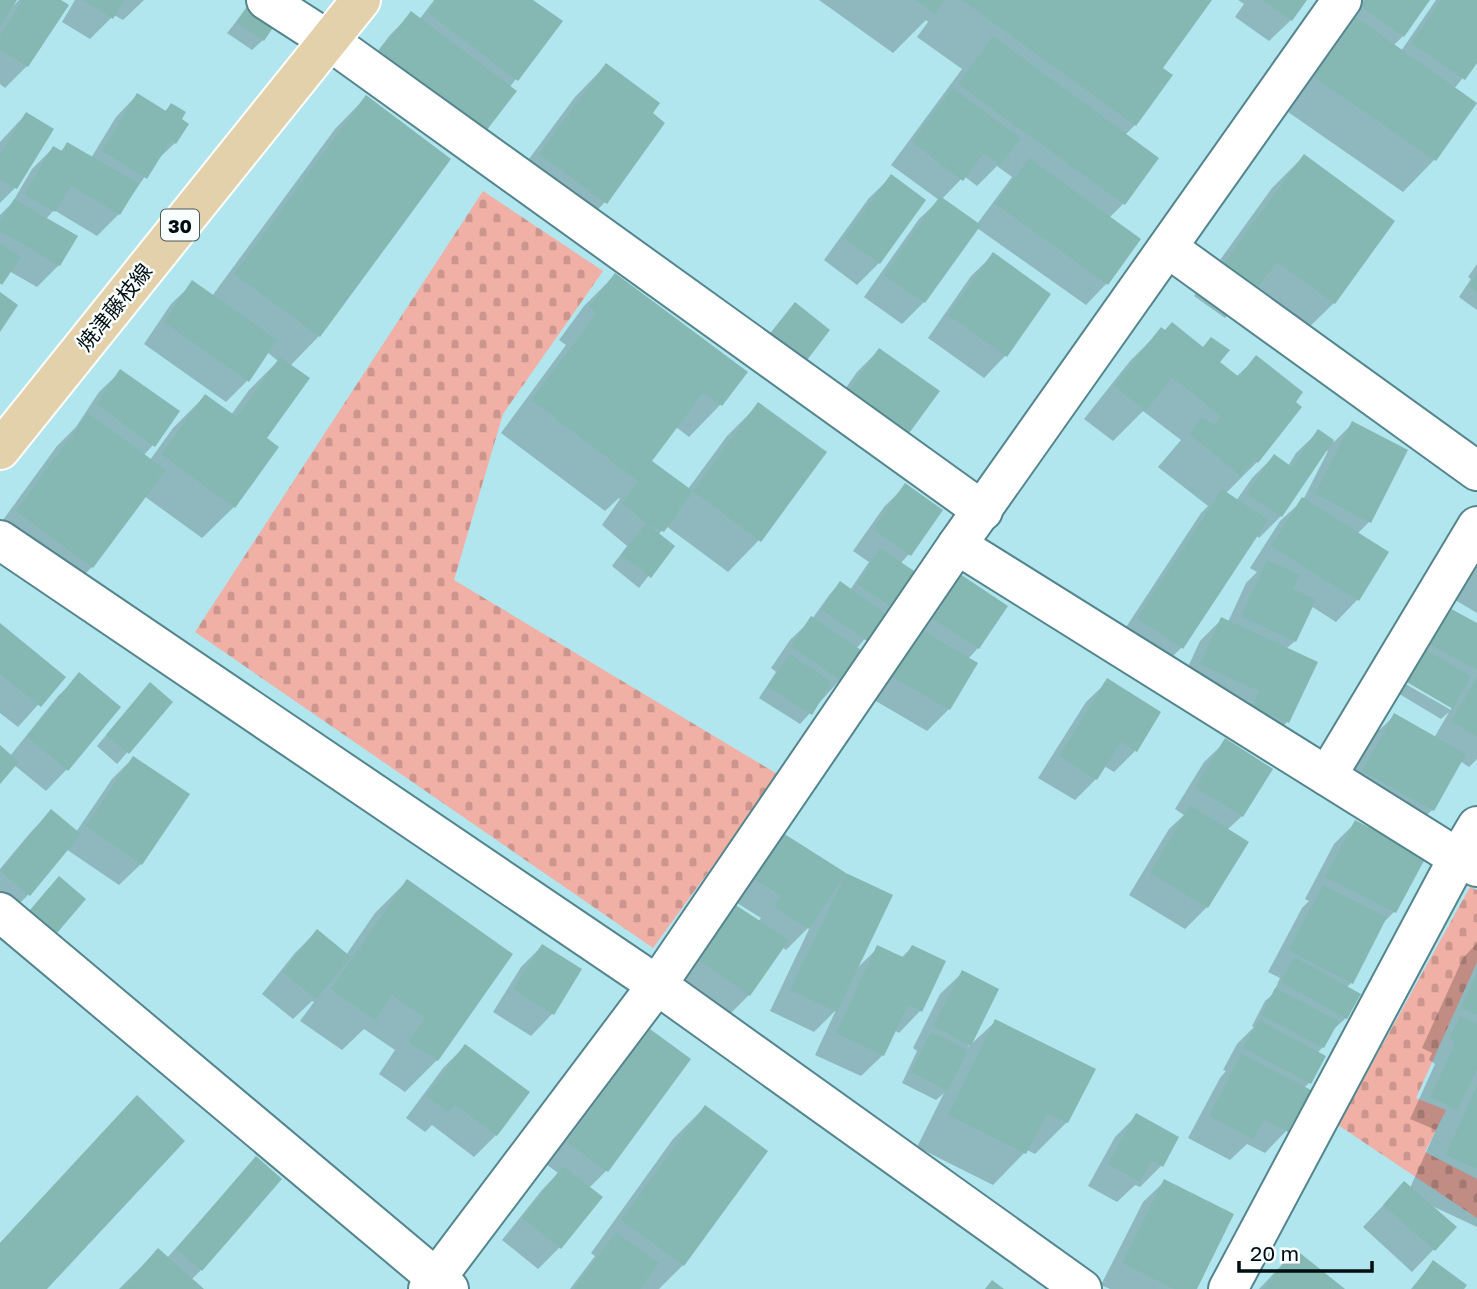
<svg xmlns="http://www.w3.org/2000/svg" width="1477" height="1289" font-family="'Golos Text','Noto Sans JP',sans-serif">
	<defs>
		<pattern id="cemetery-stones" width="16" height="16" patternUnits="userSpaceOnUse" patternTransform="scale(1.75)"><rect width="16" height="16" fill="#f0b0a6"/><path d="M2 7V4a2 2 0 0 1 4 0v3zM10 15v-3a2 2 0 0 1 4 0v3z" fill="#cc968e"/></pattern>
	</defs>
	<rect width="100%" height="100%" fill="#b2e6ee"/>
	<!-- cemetery -->
	<g fill="url(#cemetery-stones)">
		<path d="M483,191L603,271L503,414L454,580L779,775L653,948L195,632Z"/>
		<path d="M1470,887L1477,890V962L1416,1098L1446,1110L1425,1152L1477,1179V1218L1338,1125Z"/>
	</g>
	<!-- shadow -->
	<g fill="#0003" fill-rule="evenodd">
		<path d="M0,0H15L12,7L19,0H60L66,6L27,66L5,88L0,84Z"/>
		<path d="M75,0H144L123,20L114,15L90,39L62,22Z"/>
		<path d="M434,0H530L560,22L509,88L485,130L360,74L390,35L411,14L419,20Z"/>
		<path d="M819,0H1210L1161,68L1135,125L1125,135L1157,158L1123,204L1109,218L1107,283L1086,305L977,228L924,302L902,324L864,297L919,219L939,200L891,165L962,69L917,37L928,22L926,20L893,53ZM997,166L1012,177L977,224L942,199L964,176L977,186Z"/>
		<path d="M1238,0H1304L1291,20L1269,41L1235,17L1244,4Z"/>
		<path d="M1361,0H1428L1403,36L1393,46L1401,51L1436,0H1477V60L1454,89L1474,103L1434,160L1403,192L1278,105Z"/>
		<path d="M251,3L263,40L252,50L227,33Z"/>
		<path d="M606,65L605,202L574,234L509,186L575,97Z"/>
		<path d="M137,95L164,112L171,105L175,143L155,162L119,214L97,236L54,210L46,219L59,265L37,287L9,271L0,284V215L12,203L32,169L53,148L60,152L68,144L91,158L116,117Z"/>
		<path d="M366,97L319,336L290,366L265,439L234,507L202,538L144,496L92,567L60,599L0,524L57,446L76,427L99,392L121,371L153,445L144,455L150,460L173,428L205,396L231,415L249,390L278,361L267,352L247,381L226,402L144,344L171,304L193,283L212,296L335,129Z"/>
		<path d="M26,114L51,129L15,188L0,203V142Z"/>
		<path d="M1304,156L1334,303L1302,334L1248,295L1225,318L1194,296L1272,188Z"/>
		<path d="M891,177L924,201L879,263L857,285L824,260L869,198Z"/>
		<path d="M993,255L1049,295L1005,356L984,378L928,338L971,276Z"/>
		<path d="M1477,264V310L1459,297L1471,279L1468,277Z"/>
		<path d="M615,275L746,372L720,405L689,437L676,427L650,462L688,489L727,436L759,404V540L728,572L666,526L658,535L672,546L639,588L612,566L627,546L602,525L620,499L619,498L605,511L501,433L566,345L559,340L584,306Z"/>
		<path d="M1161,330L1218,363L1236,377L1257,357V462L1225,494L1236,501L1252,478L1274,456L1288,466L1296,453L1318,432L1334,442L1352,424L1369,522L1357,534L1386,553L1357,600L1336,622L1311,606L1295,641L1286,649L1315,663L1287,722L1266,744L1179,686L1200,641L1222,619L1228,622L1246,583L1257,572L1250,568L1280,521L1303,500L1328,451L1326,450L1281,516L1259,538L1256,535L1182,647L1160,669L1117,641L1201,513L1208,506L1158,467L1181,440L1143,411L1113,441L1084,419L1130,361Z"/>
		<path d="M879,350L937,392L827,415L857,372Z"/>
		<path d="M905,486L909,554L900,564L893,607L856,649L840,680L800,724L759,698L776,672L771,668L790,640L812,619L830,594L840,583L850,590L869,562L853,551L884,507Z"/>
		<path d="M1477,555V613L1452,598Z"/>
		<path d="M935,596L1006,607L978,648L968,659L976,663L949,709L927,731L869,697Z"/>
		<path d="M0,625L63,677L18,727L0,713Z"/>
		<path d="M1477,625V759L1469,767L1460,761L1432,810L1411,831L1341,793L1372,737L1394,716L1434,738L1449,712L1441,719L1396,692L1402,682L1451,710V706L1404,679L1423,628Z"/>
		<path d="M80,675L67,769L46,791L14,765L0,781V747L10,756L58,696Z"/>
		<path d="M1108,681L1135,751L1114,772L1104,766L1096,779L1075,800L1038,778L1086,702Z"/>
		<path d="M140,695L171,702L117,764L97,746Z"/>
		<path d="M1226,741L1242,816L1227,830L1207,907L1185,929L1129,895L1169,829L1184,815L1175,809L1204,762Z"/>
		<path d="M133,758L141,864L119,885L66,849L28,895L7,916L0,910V869L30,833L51,811L76,832L112,779Z"/>
		<path d="M1356,822L1423,857L1394,912L1380,926L1351,983L1346,988V1018L1335,1028L1333,1027L1323,1047L1317,1053L1309,1083L1304,1088L1308,1091L1286,1131L1265,1153L1247,1144L1230,1160L1188,1138L1220,1078L1226,1071L1223,1070L1237,1044L1254,1027L1252,1026L1265,1001L1273,994L1280,978L1268,972L1302,908L1309,901L1305,899L1334,844Z"/>
		<path d="M783,835L845,875L890,896L856,969L878,948L901,958L912,947L920,1011L899,1033L894,1030L883,1055L861,1076L815,1055L836,1010L814,1032L770,1011L811,925L786,950L782,947L749,995L728,1016L673,979L710,925L758,922L761,918L734,901Z"/>
		<path d="M407,881L511,954L437,1060L405,1092L379,1074L395,1050L364,1029L342,1050L300,1021L314,1002L312,1001L293,1019L262,994L295,953L317,931L346,955L375,913Z"/>
		<path d="M49,888L83,899L45,943L21,922Z"/>
		<path d="M1477,943V1227L1432,1206L1454,1228L1412,1272L1363,1227L1404,1183L1410,1188L1436,1130L1410,1119L1435,1064L1429,1060L1432,1053L1422,1048L1463,958Z"/>
		<path d="M542,946L580,970L552,1014L531,1036L493,1012L521,967Z"/>
		<path d="M962,973L997,990L968,1047L996,1021L1067,1122L1035,1154L1027,1150L993,1185L917,1147L944,1093L936,1100L902,1083L917,1051L913,1048L940,994Z"/>
		<path d="M650,1032L688,1060L606,1171L589,1188L560,1247L538,1269L502,1240L542,1190L558,1173L546,1164L629,1053Z"/>
		<path d="M465,1046L496,1135L474,1157L432,1125L425,1132L406,1118L443,1068Z"/>
		<path d="M137,1097L45,1289H0V1243Z"/>
		<path d="M705,1107L683,1265L659,1289H570L595,1256L591,1253L673,1139Z"/>
		<path d="M1136,1116L1161,1166L1140,1187L1135,1185L1117,1202L1088,1186L1115,1137Z"/>
		<path d="M256,1158L201,1270L191,1280L202,1289H119L158,1250L167,1258Z"/>
		<path d="M1165,1181L1195,1289H1110L1101,1285L1143,1202Z"/>
		<path d="M1295,1251L1342,1289H1259Z"/>
		<path d="M1433,1262L1462,1289H1411Z"/>
	</g>
	<!-- building -->
	<g fill="#85b8b3">
		<path d="M0,0H17L0,27Z"/>
		<path d="M23,0H61L69,5L28,67L0,49V35Z"/>
		<path d="M83,0H124L113,19Z"/>
		<path d="M437,0H533L563,21L518,81L428,13Z"/>
		<path d="M915,0H945L935,14Z"/>
		<path d="M962,0H1212L1163,68L1173,75L1136,126Z"/>
		<path d="M1263,0H1307L1292,21Z"/>
		<path d="M1365,0H1430L1404,37L1361,7Z"/>
		<path d="M1441,0H1477V63L1465,80L1411,43Z"/>
		<path d="M251,1L278,20L264,41L236,22Z"/>
		<path d="M411,11L517,91L486,131L380,51Z"/>
		<path d="M1350,13L1477,103L1436,161L1308,73Z"/>
		<path d="M993,36L1159,158L1125,205L958,84Z"/>
		<path d="M606,63L660,103L653,113L665,123L607,204L539,154Z"/>
		<path d="M952,88L1021,138L1000,165L984,153L963,181L912,142Z"/>
		<path d="M137,93L166,111L171,103L186,112L182,119L189,124L176,144L171,140L147,179L102,151Z"/>
		<path d="M366,95L451,159L320,337L234,274Z"/>
		<path d="M26,112L54,129L17,189L0,179V154Z"/>
		<path d="M67,142L139,184L120,215L71,186L55,212L25,194L53,146L62,151Z"/>
		<path d="M1304,154L1395,221L1335,304L1277,262L1258,287L1224,263Z"/>
		<path d="M1029,158L1141,239L1108,285L996,204Z"/>
		<path d="M891,174L926,200L880,264L844,238Z"/>
		<path d="M940,196L981,225L925,303L884,275Z"/>
		<path d="M14,199L78,236L60,266L0,231V222Z"/>
		<path d="M0,243L21,257L2,285L0,283Z"/>
		<path d="M993,252L1051,294L1007,357L948,315Z"/>
		<path d="M615,273L748,372L722,406L703,393L652,461L693,491L664,532L646,523L622,503L638,481L531,400L597,313L589,307Z"/>
		<path d="M1477,274V292L1469,286Z"/>
		<path d="M192,280L277,340L249,382L164,322Z"/>
		<path d="M0,292L18,305L0,332Z"/>
		<path d="M795,302L830,330L804,364L768,336Z"/>
		<path d="M1172,322L1203,347L1211,337L1230,350L1220,362L1239,377L1256,355L1303,392L1296,402L1302,407L1258,463L1254,460L1241,476L1189,434L1202,417L1214,425L1221,416L1172,377L1146,411L1114,386L1161,327L1165,330Z"/>
		<path d="M879,348L940,391L907,436L847,393Z"/>
		<path d="M280,357L310,378L267,438L279,447L235,508L161,454L205,394L237,417Z"/>
		<path d="M120,369L180,411L155,447L96,404Z"/>
		<path d="M758,402L827,452L761,542L693,491Z"/>
		<path d="M88,413L166,470L93,568L16,511Z"/>
		<path d="M1352,421L1408,450L1371,523L1315,494Z"/>
		<path d="M1318,429L1334,440L1282,517L1246,494L1274,454L1292,467Z"/>
		<path d="M905,483L943,510L911,556L873,529Z"/>
		<path d="M1222,489L1268,520L1183,649L1137,618Z"/>
		<path d="M1302,497L1389,552L1359,601L1271,546Z"/>
		<path d="M646,523L675,546L651,578L621,555Z"/>
		<path d="M880,548L917,573L894,609L857,584Z"/>
		<path d="M1267,560L1300,575L1293,589L1316,600L1296,642L1241,616Z"/>
		<path d="M957,572L1008,606L979,649L928,616Z"/>
		<path d="M840,581L886,614L867,641L821,609Z"/>
		<path d="M1444,605L1477,623V670L1424,641Z"/>
		<path d="M811,616L861,650L841,681L791,646Z"/>
		<path d="M1221,617L1318,662L1289,723L1252,707L1259,691L1200,664Z"/>
		<path d="M0,623L66,677L41,707L0,674Z"/>
		<path d="M917,627L978,663L950,710L889,675Z"/>
		<path d="M1424,649L1471,676L1453,709L1405,681Z"/>
		<path d="M789,654L832,682L812,715L768,687Z"/>
		<path d="M79,672L121,707L68,771L27,737Z"/>
		<path d="M1477,677V737L1451,721Z"/>
		<path d="M1107,678L1161,712L1137,752L1121,742L1097,780L1059,756Z"/>
		<path d="M150,682L173,702L129,754L106,735Z"/>
		<path d="M1394,713L1466,754L1434,811L1362,771Z"/>
		<path d="M1225,738L1273,769L1243,817L1195,787Z"/>
		<path d="M0,745L19,762L0,784Z"/>
		<path d="M133,756L190,794L142,865L86,826Z"/>
		<path d="M1190,805L1249,842L1208,908L1150,873Z"/>
		<path d="M51,809L81,834L30,896L0,871Z"/>
		<path d="M1355,820L1426,857L1396,913L1325,877Z"/>
		<path d="M783,833L846,873L809,929L774,907L781,896L754,879Z"/>
		<path d="M846,873L893,895L837,1012L790,990Z"/>
		<path d="M59,876L86,899L57,933L30,910Z"/>
		<path d="M407,879L513,954L438,1061L409,1042L425,1018L392,995L375,1020L331,989Z"/>
		<path d="M1323,885L1387,917L1353,984L1288,950Z"/>
		<path d="M731,902L789,940L750,996L694,957Z"/>
		<path d="M317,929L351,957L316,999L283,972Z"/>
		<path d="M542,944L582,969L554,1015L513,989Z"/>
		<path d="M877,945L905,958L912,945L946,961L922,1012L908,1005L884,1056L836,1033Z"/>
		<path d="M1294,957L1361,994L1347,1019L1281,982Z"/>
		<path d="M962,970L999,989L971,1046L933,1026Z"/>
		<path d="M1477,973V1015L1461,1008Z"/>
		<path d="M1275,988L1339,1021L1324,1048L1261,1015Z"/>
		<path d="M1460,1016L1477,1024V1069L1458,1110L1430,1097L1456,1042L1449,1038Z"/>
		<path d="M995,1019L1096,1069L1068,1123L1047,1113L1026,1154L948,1115Z"/>
		<path d="M1259,1020L1326,1056L1311,1084L1243,1048Z"/>
		<path d="M650,1029L691,1059L608,1172L567,1142Z"/>
		<path d="M931,1032L968,1050L948,1091L911,1072Z"/>
		<path d="M465,1044L530,1092L497,1136L454,1104L448,1112L426,1096Z"/>
		<path d="M1241,1054L1311,1090L1288,1132L1264,1120L1253,1139L1209,1116Z"/>
		<path d="M1477,1085V1169L1446,1155Z"/>
		<path d="M137,1095L185,1141L47,1289H0V1243Z"/>
		<path d="M705,1105L768,1151L684,1266L621,1220Z"/>
		<path d="M1136,1113L1179,1137L1163,1167L1152,1160L1140,1182L1108,1164Z"/>
		<path d="M256,1156L282,1179L202,1271L176,1249Z"/>
		<path d="M563,1166L603,1197L561,1249L522,1218Z"/>
		<path d="M1164,1179L1234,1214L1197,1289H1174L1122,1263Z"/>
		<path d="M1404,1181L1457,1227L1435,1251L1383,1205Z"/>
		<path d="M616,1232L659,1263L640,1289H574Z"/>
		<path d="M158,1248L204,1289H122Z"/>
		<path d="M1295,1249L1345,1289H1263Z"/>
		<path d="M1433,1260L1467,1285L1464,1289H1413Z"/>
		<path d="M992,1280L1004,1289H985Z"/>
	</g>
	<g fill="none" stroke-linecap="round" stroke-linejoin="round">
		<!-- minor casing -->
		<g stroke="#54858d" stroke-width="42">
			<g id="minor">
				<path d="M266,0L328,40L983,511"/>
				<path d="M1168,248L1477,471"/>
				<path d="M0,540L657,985L1082,1289"/>
				<path d="M957,545L1458,858L1477,867"/>
				<path d="M1327,776L1477,526"/>
				<path d="M0,912L449,1289"/>
				<path d="M428,1289L657,985L957,545L1342,0"/>
				<path d="M1228,1289L1458,858L1477,826"/>
			</g>
		</g>
		<!-- major casing -->
		<g stroke="#fff" stroke-width="42">
			<path id="major" d="M0,450L361,0"/>
		</g>
		<!-- minor -->
		<use href="#minor" stroke="#fff" stroke-width="38"/>
		<!-- major -->
		<use href="#major" stroke="#e2d1aa" stroke-width="38"/>
	</g>
	<g text-anchor="middle" dominant-baseline="central" stroke-width="5" stroke-linejoin="round" paint-order="stroke">
		<!-- shield labels -->
		<rect fill="#f9fefe" stroke="#4b5658" stroke-width="2" x="161" y="209.5" width="38" height="31" rx="5"/>
		<g font-size="19" font-weight="bold" fill="#000e11">
			<text x="180" y="225">30</text>
		</g>
		<!-- street labels -->
		<g font-size="21" fill="#000e11" stroke="#f9fefe">
			<text transform="translate(114 307) rotate(-51)">焼津藤枝線</text>
		</g>
	</g>
	<!-- scale -->
	<path d="M1239 1261v10h133v-10" fill="none" stroke="#000e11" stroke-width="3.5"/>
	<text x="1250" y="1261" font-size="21" fill="#000e11" stroke="#f9fefe" stroke-width="5" paint-order="stroke">20 m</text>
</svg>
